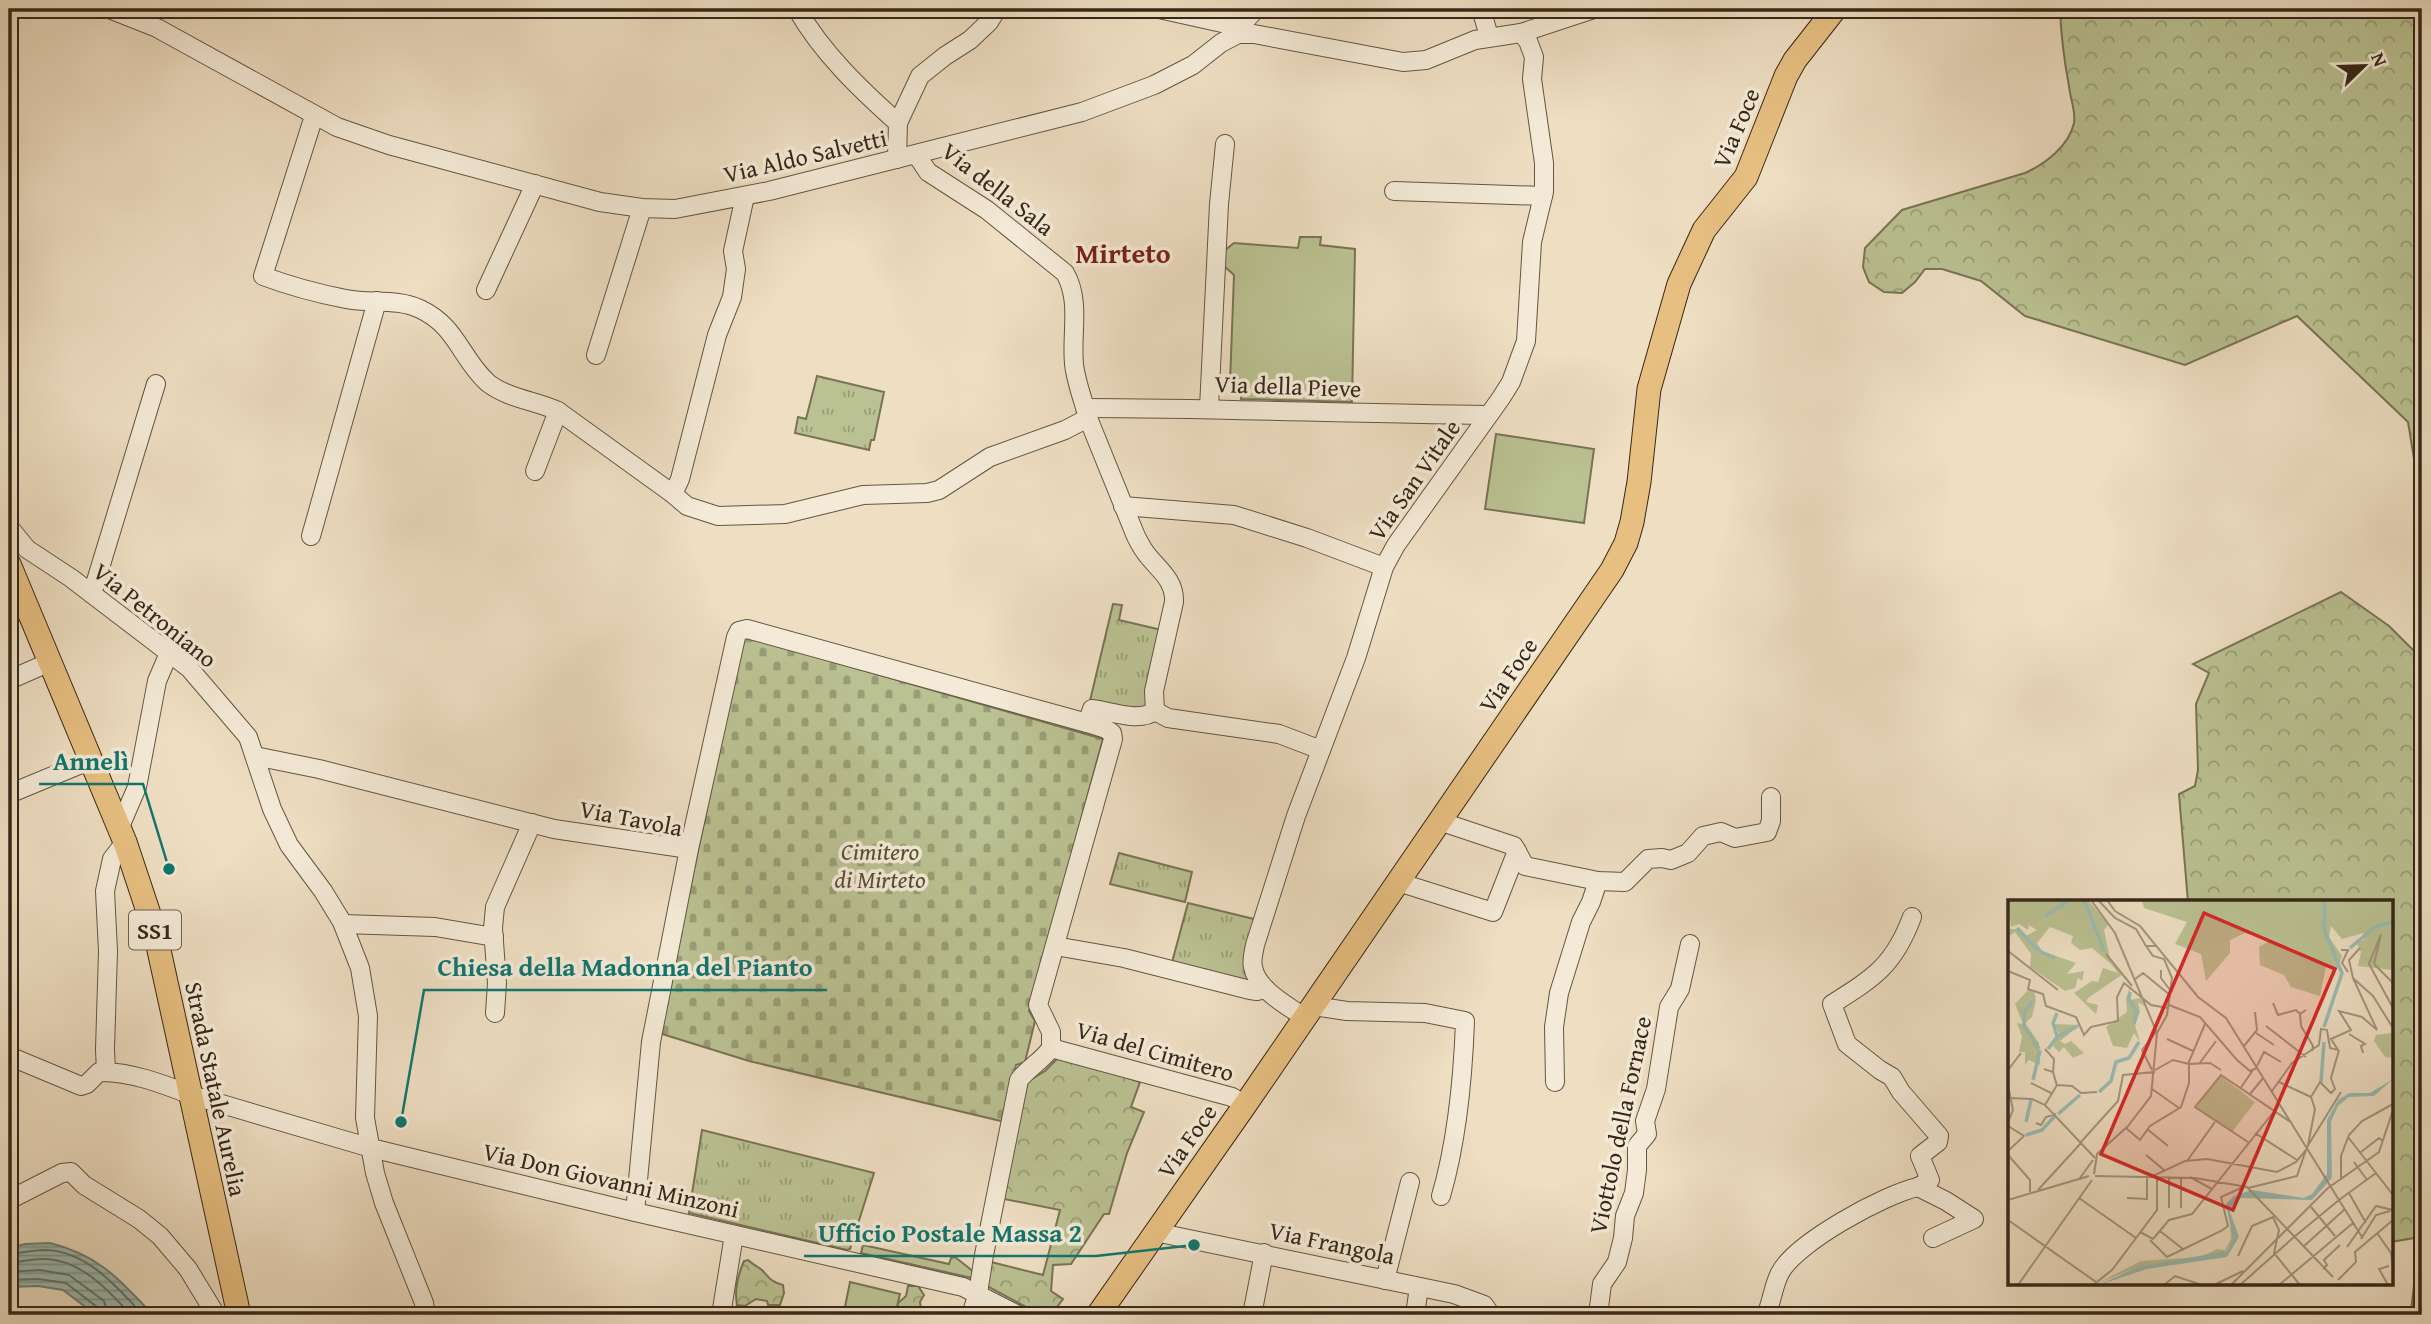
<svg xmlns="http://www.w3.org/2000/svg" width="2431" height="1324" font-family="'Gentium Book Plus',serif">
	<defs>
		<pattern id="grass-tufts" width="24" height="20" patternUnits="userSpaceOnUse" patternTransform="scale(1.75)"><rect width="24" height="20" fill="#bac192"/><path d="M3 7l-1-3M5 7V3M7 7l1-3M15 17l-1-3M17 17v-4M19 17l1-3" fill="none" stroke="#989d76"/></pattern>
		<pattern id="forest-crowns" width="20" height="18" patternUnits="userSpaceOnUse" patternTransform="scale(1.75)"><rect width="20" height="18" fill="#bac192"/><path d="M2 6a3 3 0 1 1 6 0M12 15a3 3 0 1 1 6 0" fill="none" stroke="#989d76"/></pattern>
		<pattern id="cemetery-stones" width="16" height="16" patternUnits="userSpaceOnUse" patternTransform="scale(1.75)"><rect width="16" height="16" fill="#bac192"/><path d="M2 7V4a2 2 0 0 1 4 0v3zM10 15v-3a2 2 0 0 1 4 0v3z" fill="#989d76"/></pattern>
		<pattern id="water-rules" width="6" height="5" patternUnits="userSpaceOnUse" patternTransform="scale(1.75)"><rect width="6" height="5" fill="#99bcb4"/><path d="M0 2.5h6" fill="none" stroke="#7e9991"/></pattern>
	</defs>
	<rect width="100%" height="100%" fill="#eedec2"/>
	<filter id="stains"><feTurbulence type="fractalNoise" baseFrequency=".00286" numOctaves="4"/><feColorMatrix values="0 0 0 0 .2 0 0 0 0 .09 0 0 0 0 .02 0 0 0 .5 -.17"/></filter>
	<radialGradient id="worn" r=".72"><stop offset=".6" stop-color="#630" stop-opacity="0"/><stop offset="1" stop-color="#630" stop-opacity=".3"/></radialGradient>
	<!-- grass -->
	<g fill="url(#grass-tufts)" stroke="#787455" stroke-width="2">
		<path d="M817,376L884,392L874,440H871L869,450L795,433L798,417L806,419Z"/>
		<path d="M1113,604L1122,605L1119,620L1166,631L1146,708L1089,705Z"/>
		<path d="M1119,853L1192,872L1185,902L1110,884Z"/>
		<path d="M1188,903L1258,920C1251,942 1240,963 1249,985L1171,966Z"/>
		<path d="M702,1130L874,1173L850,1249L847,1250L689,1213Z"/>
	</g>
	<!-- forest -->
	<g fill="url(#forest-crowns)" stroke="#787455" stroke-width="2">
		<path d="M2060,9H2422V508L2408,422L2297,316L2185,365L2025,316L1981,281L1942,269H1925L1915,282L1902,293L1884,292L1869,282L1863,267L1865,248L1902,210L2025,173C2045,164 2069,146 2074,123C2076,111 2070,98 2069,86C2064,60 2061,35 2060,9Z"/>
		<path d="M2341,592L2389,626L2422,659V1315H2415L2411,1310L2420,1237L2391,1242V902H2188L2179,794L2195,786L2198,770L2196,704L2209,673L2193,664Z"/>
		<path d="M1061,1055L1140,1082L1131,1107L1144,1112L1127,1153L1109,1214H1104L1071,1264L1053,1265L1051,1291L1063,1299L1051,1315H1041L983,1284L987,1261L1043,1275L1060,1210L999,1198L1022,1085L1045,1071Z"/>
		<path d="M748,1260C753,1265 759,1267 763,1271C770,1279 772,1282 783,1285L784,1293L780,1305H768L767,1301L756,1299L745,1306L737,1305C734,1290 738,1275 744,1261Z"/>
		<path d="M908,1286H918L924,1295L920,1302L922,1315H901L897,1304L906,1296Z"/>
	</g>
	<!-- cemetery -->
	<path fill="url(#cemetery-stones)" stroke="#787455" stroke-width="2" d="M744,636L1103,739L1029,1011L1035,1021L1025,1062L1016,1065L1005,1122L749,1061L659,1033Z"/>
	<!-- garden -->
	<g fill="#bac192" stroke="#787455" stroke-width="2">
		<path d="M1300,237H1321L1320,245L1355,249L1352,402L1241,399V384L1230,383L1234,275L1224,266V251L1234,243L1298,248Z"/>
		<path d="M1496,434L1594,449L1584,523L1485,509Z"/>
		<path d="M863,1245L949,1264L951,1258L955,1257L974,1272L972,1278L861,1253Z"/>
		<path d="M850,1282L900,1294L895,1315H883L845,1307Z"/>
	</g>
	<!-- water -->
	<path fill="url(#water-rules)" stroke="#718176" stroke-width="2" d="M50,1243C99,1255 120,1280 153,1315H96L63,1290L38,1286L9,1287V1248L25,1244Z"/>
	<g fill="none" stroke-linecap="round" stroke-linejoin="round">
		<!-- shore -->
		<g stroke="#677266" stroke-width="2">
			<path d="M9,1254C21,1253 33,1250 46,1250C87,1251 118,1288 143,1315"/>
			<path d="M9,1263C22,1262 33,1258 47,1259C82,1261 109,1291 131,1315"/>
			<path d="M9,1272L40,1270L69,1275L104,1301L108,1315"/>
			<path d="M9,1280L38,1279L66,1283L97,1307L99,1315"/>
		</g>
		<!-- minor casing -->
		<g stroke="#635642" stroke-width="20">
			<g id="minor">
				<path d="M109,9L157,28L337,127L389,145L600,202L642,208L675,209L769,191L1082,112L1154,85L1193,65L1221,43L1238,34H1254L1403,62L1426,60L1475,40L1521,33L1594,9"/>
				<path d="M797,9C822,53 861,90 898,123L897,159"/>
				<path d="M1159,9L1240,27"/>
				<path d="M1481,9L1489,36"/>
				<path d="M1238,34L1242,24L1256,9"/>
				<path d="M314,116L263,276C287,285 320,294 346,299C370,304 397,298 420,309C457,326 461,359 488,383C507,398 536,401 558,411L673,494L687,506L718,516L785,514L863,495L927,493L939,490L990,457L1065,430L1088,418L1135,534C1137,539 1140,544 1143,549C1155,568 1175,577 1174,602L1154,691L1155,711"/>
				<path d="M898,123L920,76L945,56L970,40L989,22L997,9"/>
				<path d="M918,154L920,160L928,172L987,210L1065,273C1081,301 1071,333 1074,364C1076,382 1083,400 1088,417"/>
				<path d="M1394,191L1543,196"/>
				<path d="M486,290L535,184"/>
				<path d="M596,355L642,208"/>
				<path d="M1085,408C1220,408 1354,414 1488,415"/>
				<path d="M1209,408L1219,204L1225,144"/>
				<path d="M535,471L558,411"/>
				<path d="M673,494L680,479L717,335L732,297L736,269L733,251L745,196"/>
				<path d="M1123,506L1234,515L1307,538L1384,567"/>
				<path d="M9,527L27,549L71,578L189,668L248,737L272,809L289,845L323,891L342,922L360,968L368,1016L365,1118L375,1173L384,1203L424,1303L426,1315"/>
				<path d="M311,536L377,301"/>
				<path d="M92,594L156,384"/>
				<path d="M9,680L50,662"/>
				<path d="M1087,723L1092,709C1110,711 1139,723 1155,711L1168,718L1279,734L1321,750"/>
				<path d="M255,756L319,769L554,829L689,849"/>
				<path d="M9,794L91,760"/>
				<path d="M1439,821L1514,846L1525,866L1598,881L1625,882L1648,859L1662,858L1671,860L1688,853L1703,836L1721,832L1735,838L1767,832L1771,821V797"/>
				<path d="M119,829L137,787L157,681L169,653"/>
				<path d="M1398,882L1493,912L1517,851"/>
				<path d="M1912,917C1894,965 1875,977 1832,1004L1847,1044L1880,1070L1892,1077L1901,1092L1939,1136L1938,1142L1920,1156L1930,1180L1918,1187"/>
				<path d="M343,924L435,927L494,937"/>
				<path d="M1055,946L1124,958L1250,990L1257,991L1266,989"/>
				<path d="M1313,1006L1347,1011L1425,1013L1465,1021C1463,1078 1457,1141 1441,1196"/>
				<path d="M495,1013L497,983L493,928L495,907L532,823"/>
				<path d="M1305,1018C1287,1005 1257,990 1253,967C1251,960 1254,952 1255,945L1296,816L1356,658L1384,567L1396,545L1501,398L1511,382L1526,341L1532,242L1544,192V163L1532,79L1534,57L1528,41L1521,33"/>
				<path d="M1051,1048L1232,1097L1245,1105"/>
				<path d="M9,1056L81,1086L87,1084L99,1072C129,1071 163,1084 191,1095L371,1148L635,1212L963,1287L1018,1315"/>
				<path d="M106,1072L105,1049L108,951L105,891L112,859L125,842"/>
				<path d="M1555,1082L1554,1027L1559,993L1581,922L1591,902L1598,881"/>
				<path d="M9,1200L62,1173L71,1172L84,1185L139,1219L160,1236L188,1269L216,1315"/>
				<path d="M635,1212L651,1042L689,849L736,637L739,631L747,629L1087,723L1106,729L1112,733L1113,739L1038,1005L1051,1032V1048"/>
				<path d="M1155,1232L1454,1294L1484,1305L1491,1315"/>
				<path d="M1385,1280L1410,1182"/>
				<path d="M721,1315L734,1235"/>
				<path d="M971,1315L978,1293L984,1255L1019,1080C1029,1067 1042,1061 1051,1048"/>
				<path d="M1252,1315L1264,1253"/>
				<path d="M1415,1315L1419,1287"/>
				<path d="M1598,1315L1602,1284L1617,1262L1623,1238L1625,1216L1634,1193L1637,1170V1146L1647,1134L1645,1121L1656,1089L1669,1007L1680,989L1690,944"/>
				<path d="M1766,1315C1772,1302 1773,1286 1780,1273C1795,1243 1885,1194 1918,1187L1946,1201L1974,1219L1933,1238"/>
			</g>
		</g>
		<!-- major casing -->
		<g stroke="#352818" stroke-width="25">
			<g id="major">
				<path d="M9,564L125,842L155,932L239,1315"/>
				<path d="M1098,1315L1245,1105L1612,570L1626,543L1632,522L1639,482L1649,389L1679,284L1704,230L1746,177L1786,76L1795,60L1835,9"/>
			</g>
		</g>
		<!-- minor -->
		<use href="#minor" stroke="#f4ead7" stroke-width="18"/>
		<!-- major -->
		<use href="#major" stroke="#e7bf81" stroke-width="23"/>
	</g>
	<g text-anchor="middle" dominant-baseline="central" stroke-width="7" stroke-linejoin="round" paint-order="stroke">
		<!-- shield labels -->
		<rect fill="#f4ead7" stroke="#6e6251" stroke-width="2" x="129" y="910.5" width="52" height="39" rx="5"/>
		<g font-size="23" font-weight="bold" fill="#352818">
			<text x="155" y="930">SS1</text>
		</g>
		<!-- street labels -->
		<g font-size="24" fill="#352818" stroke="#f4ead7">
			<text transform="translate(1736 128) rotate(-67)">Via Foce</text>
			<text transform="translate(805 156) rotate(-13)">Via Aldo Salvetti</text>
			<text transform="translate(998 189) rotate(38)">Via della Sala</text>
			<text transform="translate(1288 386) rotate(2)">Via della Pieve</text>
			<text transform="translate(1414 480) rotate(-55)">Via San Vitale</text>
			<text transform="translate(155 615) rotate(39)">Via Petroniano</text>
			<text transform="translate(1508 675) rotate(-56)">Via Foce</text>
			<text transform="translate(631 818) rotate(11)">Via Tavola</text>
			<text transform="translate(1155 1051) rotate(16)">Via del Cimitero</text>
			<text transform="translate(216 1089) rotate(78)">Strada Statale Aurelia</text>
			<text transform="translate(1620 1125) rotate(-78)">Viottolo della Fornace</text>
			<text transform="translate(1187 1141) rotate(-55)">Via Foce</text>
			<text transform="translate(611 1180) rotate(13)">Via Don Giovanni Minzoni</text>
			<text transform="translate(1332 1243) rotate(12)">Via Frangola</text>
		</g>
		<!-- park labels -->
		<g font-size="24" font-style="italic" fill="#564e36" stroke="#f4ead7">
			<text x="880" y="851">Cimitero<tspan x="880" dy="28">di Mirteto</tspan></text>
		</g>
		<!-- quarter labels -->
		<g font-size="28" font-weight="bold" fill="#7a1f14" stroke="#f4ead7">
			<text x="1123" y="252">Mirteto</text>
		</g>
	</g>
	<!-- overview -->
	<g transform="translate(2008 900)">
		<rect width="385" height="385" fill="#eedec2"/>
		<path d="M122,88V100L133,98L136,106L130,102L132,112L127,125L132,142L126,133L119,148L105,146L98,127L119,112L118,98ZM20,90L26,91L28,100L24,117L17,123L31,143L32,165L21,160L17,165V152H11L14,136L9,123L15,124L7,104ZM46,124L72,125L52,141L57,144L63,141L76,153L65,158L56,147L51,152L45,146L51,133ZM222,326L225,334V343L216,353L194,358L129,367L86,385L133,361L193,357L209,349L217,350L223,339Z" fill="#bac192"/>
		<path d="M0,0H80L101,24L96,30L102,59L115,74L80,98L78,102L90,105L88,114L66,93L84,81L90,82L95,68L110,73L103,64L84,48L72,50L63,43L65,36L42,27L29,43L34,51L68,63L59,74L76,71L74,81L70,78L67,88L57,91L22,67L23,54L7,32L0,37V29H10L18,36L29,30L21,25L20,30L11,24L3,27ZM134,0H385V70L350,66L353,52L349,44L357,39L355,33L334,39L323,26L321,37L334,56L330,68L318,67L312,96L283,87L276,75L252,65L251,47L263,40L237,33L222,40V53L198,81L193,54L167,44L179,22L136,8ZM385,133V158L377,157L366,141L368,135Z" fill="#bac192"/>
		<path d="M213,176L247,202L224,232L188,207Z" fill="#bac192"/>
		<path d="M385,179L366,196L341,197L330,206L323,222L324,278L304,300L233,298L221,309L231,337L219,357L139,369L91,385L129,367L219,351L225,339L218,304L226,296L244,290L296,298L304,294L319,274V220L330,200L341,193H362Z" fill="#99bcb4"/>
		<path fill="none" stroke="#99bcb4" stroke-width="3.5" d="M76,0L96,51M37,16L62,0M9,28L31,51L47,58M342,48L367,27L385,22M122,92L121,99L129,112L126,124M25,101L17,111L16,126L31,149M49,113L45,123L49,136M316,127L334,73L316,29L317,0M40,149L49,137L70,126M25,180L32,150M313,182L316,142M91,192L103,181L108,162L121,158L131,142M50,214L72,195M18,222L23,200M18,235L34,230L47,216"/>
		<path fill="none" stroke="#a4957e" stroke-width="2" d="M83,0L107,33L149,133M90,0L107,18L128,29L138,46M99,0L107,11L132,26L190,97L218,118L331,300L286,337M373,34L361,64L385,108M373,34L366,64L385,83M333,50H340L334,63L340,72M0,51L50,90M98,54L124,86M153,70V78L162,90M0,71L22,80L20,89L35,94L38,106L68,117L76,135L83,127L110,121L109,97L116,83L143,105L160,108M345,78L341,60L352,48M126,80L135,73L162,95M265,103L270,115L288,110L292,114M161,105L192,117L229,160L242,171L249,168M298,110L292,114L293,126L305,146L304,151M258,126L298,157M248,133L266,145M341,134L357,144L353,146L355,153M159,139L185,151M236,146L249,130L247,112M37,149L46,159L45,172M180,164L197,124M191,164L208,141M249,166L256,152L273,162M36,169L45,172L49,186M0,170L13,153M144,170L134,150L148,132M147,170L165,160L181,164M271,182L303,197M23,183L43,193M0,186L5,210L0,222M144,189L171,208M232,189L245,170M264,191L284,163L311,145L313,129L319,130L322,148L330,150L323,139L343,130L331,111L354,117L369,130L345,78L365,96L385,128M242,194L256,177M303,197L312,182L323,193L327,189L323,178L331,150M0,198L24,199L37,205L87,258M37,205L49,185L64,186L73,193L89,192M28,223L33,225L38,217L48,214M0,226L16,236L0,251M118,228L132,240L142,226L173,207L181,183V164L202,163L213,170M139,229L160,246M247,233L289,260M340,237L385,295M73,242L110,201L115,175L147,172M240,242L187,207L213,175L284,223M300,245L307,209L303,197M353,252L371,238L375,241M0,255L22,280V292M138,255L156,270M179,261L207,222M346,262L359,280M86,274L89,254L120,226L143,196L149,133L159,115L164,78L156,59L145,56L138,46H149M87,276L187,278L239,287L325,377M145,276L177,261L199,259L269,272L288,262L298,250M182,277L204,289M72,278L85,260M333,280V256L341,235L354,221L385,204M240,288L289,276L299,247L333,192M30,290L73,243M341,293L358,323M71,298L128,338M119,298L139,299V277M0,300L81,276M303,307L327,336M161,308V277M173,308V277M0,320L88,382M152,331L176,350M132,332L145,339L161,320L184,314L272,204M369,333L383,353L385,367M354,337L331,300L368,273M353,339L368,315L382,311M142,340L159,357L213,331L220,326L213,297L233,288M295,347L337,309M339,347L368,306L385,310M230,356L244,326L265,317L271,330L266,353L292,385M315,369L319,365L316,360L332,345M330,380L348,362L347,352L385,320M10,385L84,280M85,385L104,370L149,310V277M156,385L167,376L194,385M206,385L235,371M223,385L320,288L371,252L385,210M232,385L286,337M271,385L345,323M380,385L371,369L381,366"/>
		<path fill="#d62828" fill-opacity="0.15" stroke="#d62828" stroke-width="3.5" d="M196,13L327,69L225,310L93,254Z"/>
		<rect width="385" height="385" fill="none" stroke="#352818" stroke-width="3.5"/>
	</g>
	<!-- callouts -->
	<path fill="none" stroke="#0f766e" stroke-width="2.5" d="M169 869L143 784H39M401 1122L424 990H827M1194 1245L1096 1256H804"/>
	<g fill="#0f766e" stroke="#f4ead7" stroke-width="2.5">
		<circle cx="169" cy="869" r="7"/>
		<circle cx="401" cy="1122" r="7"/>
		<circle cx="1194" cy="1245" r="7"/>
	</g>
	<g font-size="26" text-anchor="middle" font-weight="bold" fill="#0f766e" stroke="#f4ead7" stroke-width="7" stroke-linejoin="round" paint-order="stroke">
		<text x="91" y="770">Annelì</text>
		<text x="625" y="976">Chiesa della Madonna del Pianto</text>
		<text x="950" y="1242">Ufficio Postale Massa 2</text>
	</g>
	<!-- margin -->
	<rect width="2431" height="1324" fill="none" stroke="#eedec2" stroke-width="35"/>
	<rect x="10" y="10" width="2410" height="1303" fill="none" stroke="#352818" stroke-width="3.5"/>
	<rect x="18" y="18" width="2396" height="1289" fill="none" stroke="#352818" stroke-width="2"/>
	<!-- north arrow -->
	<g transform="translate(2364 66) rotate(67)" stroke="#f4ead7" stroke-width="5" paint-order="stroke">
	<path d="M0-5L12 26L0 18L-12 26Z" fill="#352818"/>
	<text y="-10" font-size="19" font-weight="bold" text-anchor="middle" fill="#352818">N</text>
	</g>
	<rect width="100%" height="100%" filter="url(#stains)"/>
	<rect width="100%" height="100%" fill="url(#worn)"/>
</svg>
